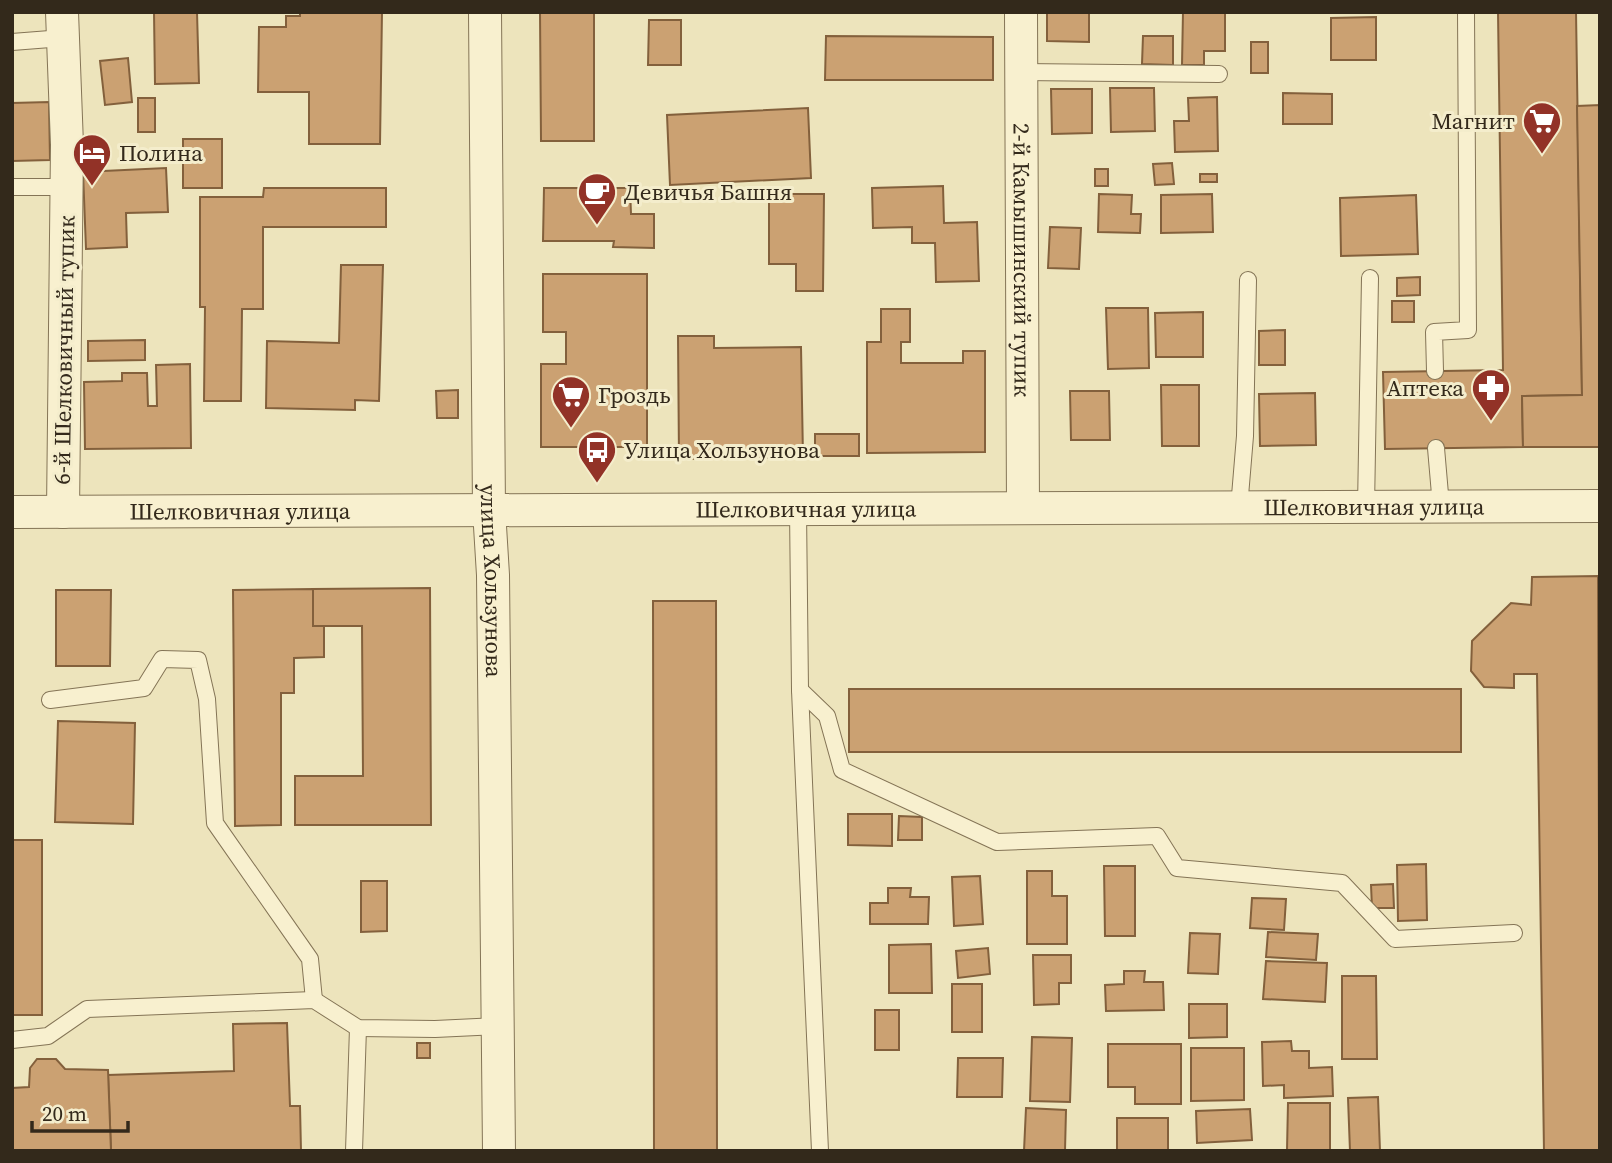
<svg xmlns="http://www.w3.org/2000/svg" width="1612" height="1163" font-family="'Source Serif 4',serif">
	<rect width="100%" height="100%" fill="#ede4bc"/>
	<!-- building -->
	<g fill="#cba172" stroke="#83603c" stroke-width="2">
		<path d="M154,12H197L199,83L155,84Z"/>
		<path d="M300,12H382L380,144H309V92H258L259,27H286V16H300Z"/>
		<path d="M540,12H594V141H541Z"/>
		<path d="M1047,12H1089V42L1047,41Z"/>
		<path d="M1183,12H1225V51H1204V65H1182Z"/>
		<path d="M1498,12H1576L1582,395L1522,396L1523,447L1385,449L1383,372L1503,370Z"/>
		<path d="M1376,17V60H1331V18Z"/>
		<path d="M649,20H681V65H648Z"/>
		<path d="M826,36L993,37V80H825Z"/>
		<path d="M1143,36H1173V65L1142,64Z"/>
		<rect x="1251" y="42" width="17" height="31"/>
		<path d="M128,58L132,102L105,105L100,61Z"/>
		<path d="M1110,88H1154L1155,131L1111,132Z"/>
		<path d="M1051,89H1092V133L1052,134Z"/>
		<path d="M1283,93L1332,94V124H1283Z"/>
		<path d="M1217,97L1218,151L1175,152L1174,121H1189L1188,98Z"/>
		<rect x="138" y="98" width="17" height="34"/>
		<path d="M49,102L50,160L12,161V103Z"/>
		<path d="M1600,105V447H1523L1522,396L1582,395L1577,106Z"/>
		<path d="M808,108L811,178L670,185L667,115Z"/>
		<rect x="183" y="139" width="39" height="49"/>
		<path d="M1172,163L1174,184L1155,185L1153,164Z"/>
		<path d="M166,168L168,212L126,213L127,247L86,249L83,172Z"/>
		<rect x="1095" y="169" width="13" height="17"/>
		<rect x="1200" y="174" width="17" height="8"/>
		<path d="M943,186L944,223L977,222L979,281L936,282L935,243H912V227L873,228L872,188Z"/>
		<path d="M264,188H386V227H263V309H242L241,401H204L205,307H200V197H263Z"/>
		<path d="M544,188H630L631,214H654V248L613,247L614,241H543Z"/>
		<path d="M769,194H824L823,291H796V264H769Z"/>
		<path d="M1099,194L1132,195L1131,214H1141L1140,233L1098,232Z"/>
		<path d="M1212,194L1213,232L1161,233V195Z"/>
		<path d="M1416,195L1418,254L1341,256L1340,198Z"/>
		<path d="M1050,227L1081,228L1079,269L1048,268Z"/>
		<path d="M341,265H383L379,401L355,400V410L266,408L267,341L339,343Z"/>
		<path d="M543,274H647V447H541V364H566V332H543Z"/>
		<path d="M1420,277V295L1397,296V278Z"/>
		<rect x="1392" y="301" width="22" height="21"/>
		<path d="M1106,308H1148L1149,368L1108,369Z"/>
		<path d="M881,309H910V342H901V363H963V351H985V452L867,453V342H881Z"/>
		<path d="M1203,312V357H1156L1155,313Z"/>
		<path d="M1285,330V365H1259V331Z"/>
		<path d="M678,336H714V348L801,347L803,457L679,459Z"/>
		<path d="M145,340V360L88,361V341Z"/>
		<path d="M190,364L191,448L85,449L84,382L122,381V373H147L148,406H157L156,365Z"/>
		<path d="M1161,385H1199V446H1162Z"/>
		<path d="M458,390V418H437L436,391Z"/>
		<path d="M1070,391H1109L1110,440H1071Z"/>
		<path d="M1315,393L1316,445L1260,446L1259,394Z"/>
		<rect x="815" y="434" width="44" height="22"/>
		<path d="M1598,576L1600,1151H1544L1537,674H1514V688L1484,687L1471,671L1472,641L1511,603L1531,605L1532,577Z"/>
		<path d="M430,588L431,825H295V776H363L362,626H313V589Z"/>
		<path d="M313,589V626H324V657L294,658V693H281V825L235,826L233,590Z"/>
		<path d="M56,590H111L110,666H56Z"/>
		<path d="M653,601H716L717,1151H654Z"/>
		<rect x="849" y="689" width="612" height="63"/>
		<path d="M58,721L135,723L133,824L55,822Z"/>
		<path d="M848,814H892V846L848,845Z"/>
		<path d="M899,816L922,817V840H898Z"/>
		<rect x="12" y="840" width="30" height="175"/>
		<path d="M1426,864L1427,920L1398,921L1397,865Z"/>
		<path d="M1104,866H1135V936H1105Z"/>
		<path d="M1027,871H1052V896H1067V944H1027Z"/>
		<path d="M980,876L983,924L954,926L952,877Z"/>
		<path d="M361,881H387V931L361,932Z"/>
		<path d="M1393,884L1394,908H1372L1371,885Z"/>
		<path d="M888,888H911L910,897H929L928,924H870V903H888Z"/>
		<path d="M1252,898L1286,899L1284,930L1250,928Z"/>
		<path d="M1268,932L1318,934L1316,960L1266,957Z"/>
		<path d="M1190,933L1220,934L1218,974L1188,973Z"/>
		<path d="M931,944L932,993H889V945Z"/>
		<path d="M988,948L990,974L958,978L956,951Z"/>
		<path d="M1033,955H1071V983H1059V1004L1034,1005Z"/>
		<path d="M1266,961L1327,963L1325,1002L1263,999Z"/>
		<path d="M1124,971H1145L1144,982H1163L1164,1010L1106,1011L1105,985L1124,984Z"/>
		<path d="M1342,976H1376L1377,1059H1342Z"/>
		<rect x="952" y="984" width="30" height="48"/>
		<path d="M1189,1004H1227V1037L1189,1038Z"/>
		<rect x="875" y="1010" width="24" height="40"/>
		<path d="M287,1023L290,1106H300L301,1151H111L108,1075L234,1071L233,1024Z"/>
		<path d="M1032,1037L1072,1038L1070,1102L1030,1101Z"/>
		<path d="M1291,1041L1292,1051H1309V1068L1332,1067L1333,1096L1284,1098V1085L1263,1086L1262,1042Z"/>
		<rect x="417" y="1043" width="13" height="15"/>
		<path d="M1108,1044H1181V1104H1135V1087H1108Z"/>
		<path d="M1191,1048H1244V1100L1191,1101Z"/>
		<path d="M958,1058H1003L1002,1097H957Z"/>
		<path d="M37,1059H56L65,1069L108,1070L111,1151H12V1088L29,1087L30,1068Z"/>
		<path d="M1378,1097L1380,1151H1350L1348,1098Z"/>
		<path d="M1288,1103H1330V1150H1287Z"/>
		<path d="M1026,1108L1066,1110L1065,1151H1024Z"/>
		<path d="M1250,1109L1252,1140L1197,1143L1196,1111Z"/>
		<rect x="1117" y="1118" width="51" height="33"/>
	</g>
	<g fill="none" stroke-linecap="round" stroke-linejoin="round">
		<!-- service casing -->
		<g stroke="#847456" stroke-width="18">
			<g id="service">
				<path d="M12,42L63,38"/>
				<path d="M1021,72L1219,74"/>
				<path d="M12,187H66"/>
				<path d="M1435,371L1434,332L1468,330L1466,12"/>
				<path d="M1436,448L1441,506"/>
				<path d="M1366,507L1370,278"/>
				<path d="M1239,508L1245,436L1248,280"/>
				<path d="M798,510L800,690L820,1151"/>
				<path d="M800,690L827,716L842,770L997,842L1157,836L1177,868L1342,883L1395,939L1514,933"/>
				<path d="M50,700L144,688L162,659L198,660L207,699L215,823L310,959L314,1000"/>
				<path d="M12,1040L48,1036L87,1009L314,1000L358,1028L435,1029L498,1026"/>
				<path d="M354,1151L358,1028"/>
			</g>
		</g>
		<!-- minor casing -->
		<g stroke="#847456" stroke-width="34">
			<g id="minor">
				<path d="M62,12L67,145L63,512"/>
				<path id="s1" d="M485,12L489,510L493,575L499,1151"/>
				<path id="s2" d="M1021,12L1023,508"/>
				<path id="s3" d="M12,512L1600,506"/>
			</g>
		</g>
		<!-- service -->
		<use href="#service" stroke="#f8f0cf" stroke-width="16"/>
		<!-- minor -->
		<use href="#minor" stroke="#f8f0cf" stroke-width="32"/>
	</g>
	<!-- icons -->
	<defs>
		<g id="supermarket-pin" transform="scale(2.0125)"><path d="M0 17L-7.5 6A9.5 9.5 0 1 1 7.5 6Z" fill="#923227" stroke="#f4edcc"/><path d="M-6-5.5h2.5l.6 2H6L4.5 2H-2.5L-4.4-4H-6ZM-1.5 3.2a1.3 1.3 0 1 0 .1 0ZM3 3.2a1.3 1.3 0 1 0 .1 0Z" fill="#fff"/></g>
		<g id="hotel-pin" transform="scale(2.0125)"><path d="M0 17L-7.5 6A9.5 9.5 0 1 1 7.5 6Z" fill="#923227" stroke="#f4edcc"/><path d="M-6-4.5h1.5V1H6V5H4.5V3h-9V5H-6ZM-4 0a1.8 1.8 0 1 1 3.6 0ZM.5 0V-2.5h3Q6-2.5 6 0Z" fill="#fff"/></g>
		<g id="cafe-pin" transform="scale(2.0125)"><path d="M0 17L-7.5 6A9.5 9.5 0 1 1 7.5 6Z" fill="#923227" stroke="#f4edcc"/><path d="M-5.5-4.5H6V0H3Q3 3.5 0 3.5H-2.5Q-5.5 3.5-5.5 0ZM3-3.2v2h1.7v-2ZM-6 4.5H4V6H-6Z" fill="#fff"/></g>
		<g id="pharmacy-pin" transform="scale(2.0125)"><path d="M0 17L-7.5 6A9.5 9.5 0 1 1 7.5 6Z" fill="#923227" stroke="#f4edcc"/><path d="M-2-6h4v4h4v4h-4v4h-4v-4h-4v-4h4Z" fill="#fff"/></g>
		<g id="bus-pin" transform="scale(2.0125)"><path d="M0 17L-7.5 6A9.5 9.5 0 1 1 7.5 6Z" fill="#923227" stroke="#f4edcc"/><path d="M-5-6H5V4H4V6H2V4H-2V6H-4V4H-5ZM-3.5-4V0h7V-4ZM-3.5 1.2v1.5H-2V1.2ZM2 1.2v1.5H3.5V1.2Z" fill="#fff"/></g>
	</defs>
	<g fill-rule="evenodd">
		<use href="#supermarket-pin" x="1542" y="121"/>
		<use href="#hotel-pin" x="92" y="153"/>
		<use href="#cafe-pin" x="597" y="192"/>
		<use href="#pharmacy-pin" x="1491" y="388"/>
		<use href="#supermarket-pin" x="571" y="395"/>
		<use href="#bus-pin" x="597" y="450"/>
	</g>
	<g text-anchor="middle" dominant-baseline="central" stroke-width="6" stroke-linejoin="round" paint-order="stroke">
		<!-- poi labels -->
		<g font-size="23" fill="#33291b" stroke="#f4edcc" text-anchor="start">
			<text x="1515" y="121" text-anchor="end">Магнит</text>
			<text x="119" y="153">Полина</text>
			<text x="624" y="192">Девичья Башня</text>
			<text x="1464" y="388" text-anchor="end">Аптека</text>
			<text x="598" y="395">Гроздь</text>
			<text x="624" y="450">Улица Хользунова</text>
		</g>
		<!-- street labels -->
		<g font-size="23" fill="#33291b" stroke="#f4edcc">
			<text stroke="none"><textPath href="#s2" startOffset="248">2-й Камышинский тупик</textPath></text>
			<text transform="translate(64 350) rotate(-89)">6-й Шелковичный тупик</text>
			<text stroke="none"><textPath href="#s3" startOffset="1362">Шелковичная улица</textPath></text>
			<text stroke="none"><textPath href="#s3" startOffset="794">Шелковичная улица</textPath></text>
			<text stroke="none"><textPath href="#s3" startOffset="228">Шелковичная улица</textPath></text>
			<text stroke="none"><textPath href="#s1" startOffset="569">улица Хользунова</textPath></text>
		</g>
	</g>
	<!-- border -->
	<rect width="1612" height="1163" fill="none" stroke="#33291b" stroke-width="28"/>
	<!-- scale -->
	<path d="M32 1121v10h96v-10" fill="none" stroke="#33291b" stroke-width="3.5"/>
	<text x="42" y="1121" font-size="21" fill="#33291b" stroke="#f4edcc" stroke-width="5" paint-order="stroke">20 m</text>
</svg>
